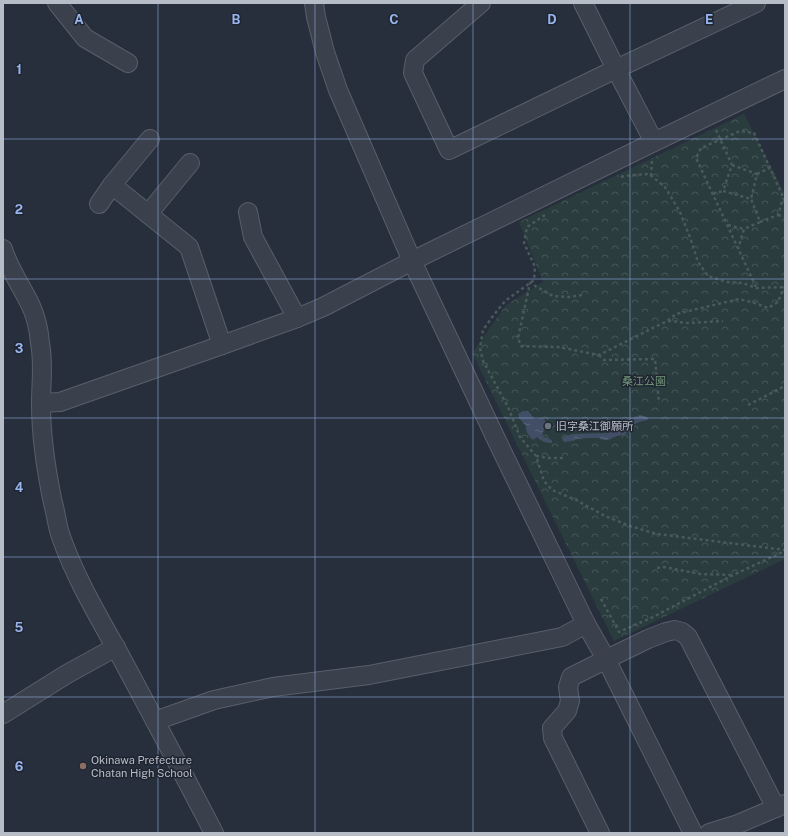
<svg xmlns="http://www.w3.org/2000/svg" width="788" height="836" font-family="'Public Sans','Noto Sans JP',sans-serif">
	<defs>
		<pattern id="forest-crowns" width="20" height="18" patternUnits="userSpaceOnUse"><rect width="20" height="18" fill="#2a3c3e"/><path d="M2 6a3 3 0 1 1 6 0M12 15a3 3 0 1 1 6 0" fill="none" stroke="#475658"/></pattern>
		<pattern id="water-ripples" width="26" height="14" patternUnits="userSpaceOnUse"><rect width="26" height="14" fill="#414e65"/><path d="M2 4q2-2 4 0t4 0M15 11q2-2 4 0t4 0" fill="none" stroke="#5a667a"/></pattern>
	</defs>
	<rect width="100%" height="100%" fill="#272f3c"/>
	<!-- forest -->
	<path fill="url(#forest-crowns)" d="M744,114L785,194V559L614,641L472,353L506,305L543,282L519,222Z"/>
	<!-- water -->
	<g fill="url(#water-ripples)">
		<path d="M523,411H528L535,419L542,418L545,420L546,424L542,436L552,440V443C546,443 542,442 537,437L533,440C529,437 525,430 526,426L519,418L518,414Z"/>
		<path d="M640,415L647,417V420C639,422 632,423 629,432L624,435L617,436L608,440H603L598,438H586L578,439L572,441L564,442L562,439L563,437L573,434L609,433L625,420Z"/>
	</g>
	<g fill="none" stroke-linecap="round" stroke-linejoin="round">
		<!-- minor casing -->
		<g stroke="#595f6a" stroke-width="20">
			<g id="minor">
				<path d="M57,3L85,38L128,63"/>
				<path d="M314,3L316,17L325,52L338,90L412,261L498,443L586,624L606,659L693,833"/>
				<path d="M481,3L415,60L413,73L449,150L616,69L756,3"/>
				<path d="M583,3L616,69L654,142"/>
				<path d="M112,185L189,247L222,345"/>
				<path d="M99,204L112,185L150,139"/>
				<path d="M248,212L253,237L297,318"/>
				<path d="M148,214L190,163"/>
				<path d="M3,249C9,269 22,287 31,306C36,317 39,331 40,343C44,363 41,383 41,403C41,437 46,470 53,503C56,514 57,524 60,534C75,578 100,619 122,659C153,717 184,775 214,833"/>
				<path d="M41,403L60,402L222,345L297,318L323,307L412,261L654,142L785,79"/>
				<path d="M3,714L67,674L116,647"/>
				<path d="M155,721L214,700L273,687L369,675L562,637L586,624"/>
				<path d="M600,833L553,738L552,728L567,711L570,701L568,687L571,677L615,655L648,639L666,632L675,630L682,632L688,637L776,808"/>
				<path d="M709,833L738,824L785,804"/>
			</g>
		</g>
		<!-- path -->
		<g stroke="#49595c" stroke-width="2.5" stroke-dasharray="3 3" stroke-linecap="butt">
			<path d="M716,130L732,165L723,191L751,199L760,222L744,229L738,249"/>
			<path d="M732,165L757,174L751,199"/>
			<path d="M757,174L770,168"/>
			<path d="M651,176L652,160"/>
			<path d="M621,177L624,176L649,174L665,187L680,212L691,240L698,262L708,276L727,282L743,283L756,288L785,287"/>
			<path d="M713,194L723,191"/>
			<path d="M545,215L527,227L524,243L535,267L534,280L505,301L493,316L483,330L480,348L483,361L508,407L520,437L536,456L544,481L552,490L576,500L605,516L630,526L657,534L785,550"/>
			<path d="M778,215L785,217"/>
			<path d="M760,222L778,215L783,198"/>
			<path d="M728,225L744,229"/>
			<path d="M756,287L696,158L701,148L740,131L754,133L785,201"/>
			<path d="M582,295L569,297L553,296L530,283L518,338L521,346L558,347L599,355L667,321L676,314L739,299L755,303L768,308L778,302L784,287"/>
			<path d="M668,321L689,323L723,321"/>
			<path d="M599,355L604,360L655,359L659,403"/>
			<path d="M748,405L785,386"/>
			<path d="M536,456L549,458H565"/>
			<path d="M657,568L664,567L700,574L732,575"/>
			<path d="M601,599L619,632L653,617L733,575L785,551"/>
		</g>
		<!-- minor -->
		<use href="#minor" stroke="#3b414c" stroke-width="18"/>
	</g>
	<!-- grid -->
	<path fill="none" stroke="#97b4ec" stroke-width="1" stroke-opacity="0.55" d="M158,3V833M315,3V833M473,3V833M630,3V833M3,139H785M3,279H785M3,418H785M3,557H785M3,697H785"/>
	<!-- markers -->
	<circle fill="#6b7280" stroke="#202631" stroke-width="1.5" cx="548" cy="426" r="4"/>
	<circle fill="#8d6e63" stroke="#202631" stroke-width="1.5" cx="83" cy="766" r="4"/>
	<g text-anchor="middle" dominant-baseline="central" stroke-width="3" stroke-linejoin="round" paint-order="stroke">
		<!-- park labels -->
		<g font-size="11" fill="#71957b" stroke="#202631">
			<text x="644" y="381">桑江公園</text>
		</g>
		<!-- poi labels -->
		<g font-size="11" fill="#b7bdc7" stroke="#202631" text-anchor="start">
			<text x="556" y="426">旧字桑江御願所</text>
			<text x="91" y="760">Okinawa Prefecture<tspan x="91" dy="13">Chatan High School</tspan></text>
		</g>
	</g>
	<g font-size="13" text-anchor="middle" font-weight="bold" fill="#97b4ec" stroke="#202631" stroke-width="3" stroke-linejoin="round" paint-order="stroke">
		<text x="79" y="24">A</text>
		<text x="236" y="24">B</text>
		<text x="394" y="24">C</text>
		<text x="552" y="24">D</text>
		<text x="709" y="24">E</text>
		<text x="19" y="74">1</text>
		<text x="19" y="214">2</text>
		<text x="19" y="353">3</text>
		<text x="19" y="492">4</text>
		<text x="19" y="632">5</text>
		<text x="19" y="771">6</text>
	</g>
	<!-- border -->
	<rect width="788" height="836" fill="none" stroke="#b7bdc7" stroke-width="8"/>
</svg>
